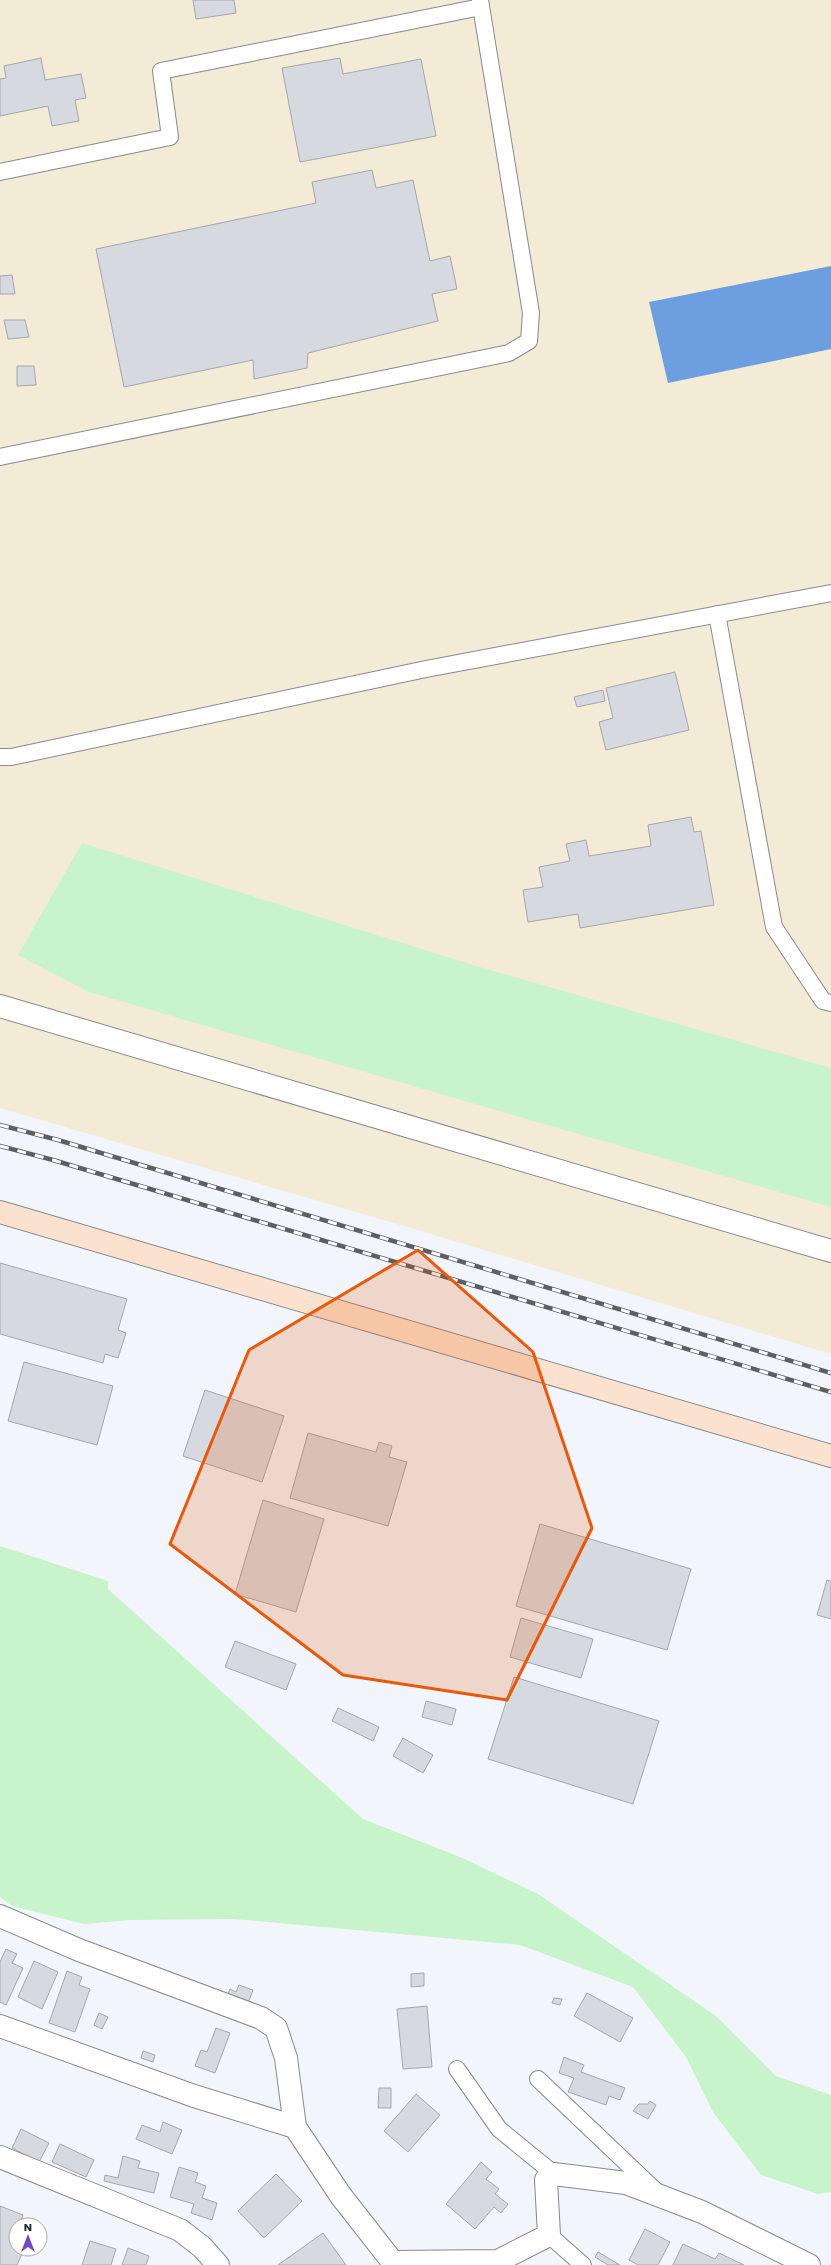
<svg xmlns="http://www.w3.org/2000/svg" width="831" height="2265" font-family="Poppins,sans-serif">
	<rect width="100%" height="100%" fill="#f2f5fb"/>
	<!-- industrial -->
	<path fill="#f3ebd5" d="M0,0H831V1354L431,1234L0,1108Z"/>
	<!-- green -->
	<g fill="#c7f4cb">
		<path d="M82,843L473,965L831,1068V1207L89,992L18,955Z"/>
		<path d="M0,1546L108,1581V1589L363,1819L460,1857L538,1894L716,2016L776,2076L831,2095V2192L818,2194L761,2175L713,2112L686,2057L633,1987L520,1945L234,1919L131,1920L84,1924L12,1906L0,1897Z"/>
	</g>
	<!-- water -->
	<path fill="#6d9ee0" d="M831,266V349L668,383L649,302Z"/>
	<!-- building -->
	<g fill="#d6d9df" stroke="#a5a7ad">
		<path d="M193,0H234L236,13L196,19Z"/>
		<path d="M41,58L45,80L81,74L86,98L75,100L79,121L52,126L48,106L0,116V79L6,78L4,66Z"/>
		<path d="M340,58L343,74L421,59L436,136L300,162L282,68Z"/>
		<path d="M372,170L376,188L413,180L430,261L450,256L457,289L432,294L438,321L308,353L307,368L254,379L253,360L124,387L96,249L316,203L312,182Z"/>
		<path d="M12,275L15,294H0V276Z"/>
		<path d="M4,320H25L29,337L8,339Z"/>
		<path d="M17,366H34L36,385L17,386Z"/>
		<path d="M675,672L689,730L606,750L599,722L613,718L606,688Z"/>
		<path d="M603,690L605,701L577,707L574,697Z"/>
		<path d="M691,817L694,832L701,831L714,905L580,928L578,914L528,922L523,890L543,887L539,867L570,861L566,844L586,840L589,856L651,846L648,825Z"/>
		<path d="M0,1263L127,1299L118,1330L126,1333L118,1358L105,1354L103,1363L0,1334Z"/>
		<path d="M24,1362L113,1386L97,1445L8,1421Z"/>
		<path d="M205,1390L284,1416L262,1482L183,1456Z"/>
		<path d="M308,1433L376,1452L379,1442L392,1446L389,1457L407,1462L388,1526L290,1498Z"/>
		<path d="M263,1500L324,1519L296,1612L235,1594Z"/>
		<path d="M540,1524L691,1569L667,1650L516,1606Z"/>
		<path d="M827,1580L831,1581V1619L817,1615Z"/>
		<path d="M521,1618L593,1639L581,1678L510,1657Z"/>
		<path d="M235,1641L296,1664L286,1690L225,1667Z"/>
		<path d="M514,1677L659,1721L633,1804L488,1759Z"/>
		<path d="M426,1701L456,1709L452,1725L422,1717Z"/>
		<path d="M338,1708L379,1727L373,1741L332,1721Z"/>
		<path d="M403,1738L433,1755L423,1773L393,1756Z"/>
		<path d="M6,1949L17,1954L12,1963L23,1968L6,2005L0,2002V1962Z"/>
		<path d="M34,1961L58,1972L42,2009L18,1997Z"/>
		<path d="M67,1971L82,1977L79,1985L90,1989L75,2032L49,2023Z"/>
		<path d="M424,1973V1986L411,1987V1974Z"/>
		<path d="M239,1985L253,1990L247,2006L226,1998L230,1989L236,1992Z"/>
		<path d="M587,1993L633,2018L620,2042L574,2016Z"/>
		<path d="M554,1998L562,1999L560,2005L552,2003Z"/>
		<path d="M427,2006L432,2067L403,2069L397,2009Z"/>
		<path d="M99,2013L108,2017L102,2029L94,2025Z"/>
		<path d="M216,2028L230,2033L215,2073L195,2066L201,2050L207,2052Z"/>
		<path d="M143,2051L155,2055L153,2062L141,2058Z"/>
		<path d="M564,2057L584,2065L581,2072L625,2088L620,2100L609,2096L606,2105L568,2092L574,2078L559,2073Z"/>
		<path d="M379,2088H391V2108H378Z"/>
		<path d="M416,2094L440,2115L408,2152L384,2131Z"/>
		<path d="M650,2101L656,2105L648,2119L633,2111L639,2104H648Z"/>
		<path d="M163,2122L182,2130L172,2154L136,2139L142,2125L160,2132Z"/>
		<path d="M21,2129L49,2143L39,2162L12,2148Z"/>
		<path d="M60,2144L94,2160L86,2177L52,2162Z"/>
		<path d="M123,2156L140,2161L138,2168L159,2173L154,2193L104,2181L105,2175L118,2178Z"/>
		<path d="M481,2162L492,2172L486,2179L499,2189L495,2194L508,2204L501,2213L494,2207L475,2229L446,2204Z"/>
		<path d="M179,2167L198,2173L195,2182L206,2186L202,2198L217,2203L212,2220L191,2213L194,2204L170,2197Z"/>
		<path d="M276,2174L302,2201L264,2238L238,2211Z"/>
		<path d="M0,2206L23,2215L20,2225H16V2249H24L17,2265H0Z"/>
		<path d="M645,2229L670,2242L658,2265H638L629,2260Z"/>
		<path d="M323,2233L346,2265H278Z"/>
		<path d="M90,2241L116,2249L111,2265H82Z"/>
		<path d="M683,2244L715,2259L719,2253L744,2265H673Z"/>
		<path d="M128,2248L149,2256L146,2265H122Z"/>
		<path d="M598,2252L620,2265H608L595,2257Z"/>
	</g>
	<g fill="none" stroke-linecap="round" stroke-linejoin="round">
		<!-- lane casing -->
		<g stroke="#878a90" stroke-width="18">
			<g id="lane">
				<path d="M0,172L170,137L161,71L481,7"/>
				<path d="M0,457L509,353L529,341L531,313L480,0"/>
				<path d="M717,614L774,927L823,1001L831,1003"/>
				<path d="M0,757H11L426,669L831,593"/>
				<path d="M457,2069L499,2129L554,2174"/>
				<path d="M538,2079L657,2192"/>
				<path d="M549,2235L583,2265"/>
			</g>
		</g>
		<!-- street casing -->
		<g stroke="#878a90" stroke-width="24">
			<g id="street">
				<path d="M0,1006L831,1251"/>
				<path d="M0,1916L79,1950L261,2018L276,2028L286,2058L295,2127"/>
				<path d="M0,2026L194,2096L295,2127L341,2196L395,2265"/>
				<path d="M0,2157L180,2230L202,2247L218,2265"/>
				<path d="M393,2262L498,2261L549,2235L546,2180L554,2174L626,2183L702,2212L809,2265"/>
			</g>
		</g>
		<!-- secondary casing -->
		<g stroke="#878a90" stroke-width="24">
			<path id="secondary" d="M0,1212L831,1456"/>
		</g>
		<!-- lane -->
		<use href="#lane" stroke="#fff" stroke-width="16"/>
		<!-- street -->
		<use href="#street" stroke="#fff" stroke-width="22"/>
		<!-- secondary -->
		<use href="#secondary" stroke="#fbe2ce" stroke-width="22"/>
		<!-- rail casing -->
		<g stroke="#5d5f63" stroke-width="4.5">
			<g id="rail">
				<path d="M0,1125L58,1140L831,1373"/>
				<path d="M0,1146L53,1160L831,1392"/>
			</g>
		</g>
		<!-- rail -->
		<use href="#rail" stroke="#fff" stroke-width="3" stroke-dasharray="9" stroke-linecap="butt"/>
	</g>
	<!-- marked area -->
	<path fill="#e8590c" fill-opacity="0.2" stroke="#e8590c" stroke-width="3" stroke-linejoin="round" d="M418,1250L533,1352L592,1528L507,1700L343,1675L170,1544L249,1350Z"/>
	<!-- north arrow -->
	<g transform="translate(28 2237)"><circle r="19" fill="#ffffff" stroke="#a8a9aa"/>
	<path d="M0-3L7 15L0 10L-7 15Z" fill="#7548c1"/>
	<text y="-6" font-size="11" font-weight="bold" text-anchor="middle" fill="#26272a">N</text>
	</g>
</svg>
